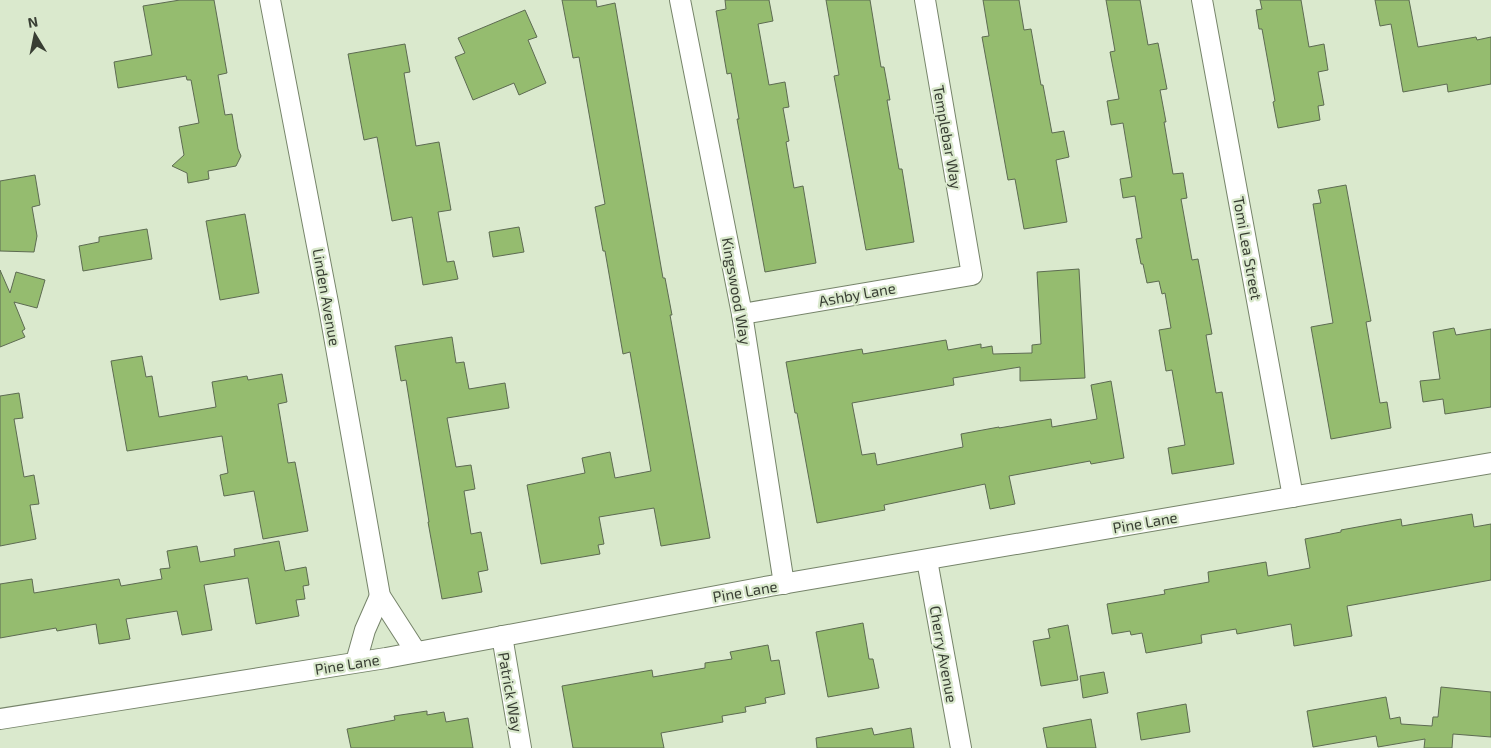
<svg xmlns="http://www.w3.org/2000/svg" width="1491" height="748" font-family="'Exo 2',sans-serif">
	<rect width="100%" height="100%" fill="#dae9cd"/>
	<!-- building -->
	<g fill="#95bc6f" stroke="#5d6b52">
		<path d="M180,0H214L227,73L218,75L225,115L232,114L238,149L241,156L236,166L208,171L209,179L188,183L187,173L172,166L184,155L179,127L199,123L191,80H187L186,76L118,88L114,62L152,55L143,6Z"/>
		<path d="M562,0H596L597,7L615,3L663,278H665L672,315H670L710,538L661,546L654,508L599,517L604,544L598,545L600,554L541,564L527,485L585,473L582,458L610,452L615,478L651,471L630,352L623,354L605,251H603L595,207L605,204L579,57L573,58Z"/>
		<path d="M725,0H769L773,21L758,24L769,85L785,82L789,107L783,108L789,141L786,142L794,188L803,186L816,263L765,272L737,119H739L731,73L727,74L716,11L726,9Z"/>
		<path d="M826,0H870L881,67H884L890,100H887L899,169H902L914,242L866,250L834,76L839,75Z"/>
		<path d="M983,0H1019L1024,30L1031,29L1041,85H1043L1052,133L1064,131L1069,157L1056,160L1067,222L1024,229L1015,179L1008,180L982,37L989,36Z"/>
		<path d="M1106,0H1140L1148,45L1158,43L1167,89L1160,90L1166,122H1164L1173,174L1183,173L1187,198L1181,199L1192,260L1198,259L1212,334L1206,335L1216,393L1222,392L1234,464L1172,474L1168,448L1185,445L1172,370L1166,371L1159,330L1171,328L1165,293L1162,294L1159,281L1147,283L1143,264H1141L1136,239L1142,238L1135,196L1123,198L1120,179L1132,177L1123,123L1111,125L1107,101L1119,99L1110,52L1115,51Z"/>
		<path d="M1260,0H1301L1309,47L1324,44L1328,70L1318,72L1324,105L1318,106L1320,120L1278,128L1273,102L1275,101L1262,29H1259L1256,10L1262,9Z"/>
		<path d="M1375,0H1409L1418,47L1476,37L1477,40L1491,37V84L1448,92L1447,84L1403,92L1391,24L1380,26Z"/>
		<path d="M525,10L537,37L528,40L546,83L519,95L514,83L473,100L455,57L465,53L458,38Z"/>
		<path d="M405,44L410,72L404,73L416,146L439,142L451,210L438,212L447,262L454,261L458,279L423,285L412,217L392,221L377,137L364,140L348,54Z"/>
		<path d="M35,175L40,205L32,207L37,236L34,252L0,251V181Z"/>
		<path d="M1346,185L1371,321L1366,322L1380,403L1387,402L1391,428L1331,439L1311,327L1333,323L1313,204L1321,203L1318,190Z"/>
		<path d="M245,214L259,293L220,300L206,221Z"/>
		<path d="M519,227L524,252L493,257L489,232Z"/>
		<path d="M147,229L152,259L83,271L79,246L99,242V237Z"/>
		<path d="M1079,269L1085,378L1020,381V367L953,378L954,385L852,403L862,455L875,453L877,465L963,447L961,434L999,427V428L1051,419L1052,427L1097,419L1091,385L1111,381L1124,458L1091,464L1090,461L1009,476L1015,504L990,509L985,484L884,505L885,510L817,523L797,413H795L786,362L862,349L863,354L946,340L948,350L981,344V348L992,346L993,354L1032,353V345L1041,344L1037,272Z"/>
		<path d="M0,270L10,293L16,272L45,280L37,308L14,302L25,329L22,331L25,337L0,347Z"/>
		<path d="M1454,328L1456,335L1491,329V407L1445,414L1443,399L1423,402L1420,381L1440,379L1433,332Z"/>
		<path d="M452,337L456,363L464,362L469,389L505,383L509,408L447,418L456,467L471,465L475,489L464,491L471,534L481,532L488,570L478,572L482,592L442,599L428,522H429L406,380L401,381L395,346Z"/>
		<path d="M142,356L146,377L152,376L159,417L216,407L212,382L247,376L248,380L282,374L287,402L278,404L288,463L295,462L308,531L263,539L254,491L224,496L220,475L228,473L222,436L127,451L111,361Z"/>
		<path d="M19,393L23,418L14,419L24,477L34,475L39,504L30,505L36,539L0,546V396Z"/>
		<path d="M1472,514L1474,527L1491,524V580L1347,606L1352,636L1294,646L1291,624L1237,634L1236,629L1201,635L1202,643L1146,653L1142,633L1131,635L1130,631L1112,634L1107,604L1165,594L1164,590L1209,582L1208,572L1266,562L1268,576L1310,568L1305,539L1341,532V530L1401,519L1402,526Z"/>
		<path d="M279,541L285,571L306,567L309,585L303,586L305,599L296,600L299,616L256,624L248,578L204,585L212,630L182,635L177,611L126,619L130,639L99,644L96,624L57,631L56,628L0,638V584L32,579L34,593L119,579L121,586L162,579L160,569L170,568L167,551L197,546L200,562L235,556L234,549Z"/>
		<path d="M863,623L869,659H873L879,688L828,697L816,632Z"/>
		<path d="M1068,625L1078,680L1041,686L1033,641L1050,638L1048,629Z"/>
		<path d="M768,645L771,661L779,660L785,694L765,698L766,703L745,707L746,712L722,716L723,722L661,733L664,748H573L562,686L652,670L653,677L705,668V663L732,659L730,652Z"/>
		<path d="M1104,672L1108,693L1083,698L1080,676Z"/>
		<path d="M1441,687L1491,692V737L1453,734L1452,748H1424L1425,739L1378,747L1376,736L1313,747L1307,711L1386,697L1390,719L1400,717L1401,724L1432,726L1433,717H1438Z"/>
		<path d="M1186,704L1190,732L1141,740L1137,713Z"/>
		<path d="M427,711V715L444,712L446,722L468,718L473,748H351L347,729L395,720L394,716Z"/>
		<path d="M1091,719L1096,748H1047L1043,728Z"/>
		<path d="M872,728L874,735L911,728L914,748H817L816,738Z"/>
	</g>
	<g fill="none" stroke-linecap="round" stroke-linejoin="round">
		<!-- minor casing -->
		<g stroke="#76846a" stroke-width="22">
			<g id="minor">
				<path d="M270,0L329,308L380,596L416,652"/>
				<path d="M680,0L742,314L784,584"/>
				<path d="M1202,0L1293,497"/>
				<path d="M742,314L972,275L925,0"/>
				<path d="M927,560L961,748"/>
				<path d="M502,636L521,748"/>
				<path d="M356,662L365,630L380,596"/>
				<path d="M0,719L386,658L770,586L1491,463"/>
			</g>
		</g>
		<!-- minor -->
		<use href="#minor" stroke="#fff" stroke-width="20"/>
	</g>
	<g text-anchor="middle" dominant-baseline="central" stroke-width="4.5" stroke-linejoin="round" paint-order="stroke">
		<!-- street labels -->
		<g font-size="15" fill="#383e33" stroke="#dae9cd">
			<text transform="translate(948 137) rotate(80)">Templebar Way</text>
			<text transform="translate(1248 248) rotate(80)">Tomi Lea Street</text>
			<text transform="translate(737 291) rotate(80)">Kingswood Way</text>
			<text transform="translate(857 294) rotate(-10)">Ashby Lane</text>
			<text transform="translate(327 297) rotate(80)">Linden Avenue</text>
			<text transform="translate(1145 522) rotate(-10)">Pine Lane</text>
			<text transform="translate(745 591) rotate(-10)">Pine Lane</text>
			<text transform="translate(944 654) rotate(80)">Cherry Avenue</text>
			<text transform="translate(347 664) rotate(-9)">Pine Lane</text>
			<text transform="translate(511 692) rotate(80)">Patrick Way</text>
		</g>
	</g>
	<!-- north arrow -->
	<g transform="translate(35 35) rotate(350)" stroke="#dae9cd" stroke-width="4" paint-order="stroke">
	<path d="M0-4L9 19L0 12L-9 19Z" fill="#383e33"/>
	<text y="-8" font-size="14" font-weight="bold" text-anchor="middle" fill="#383e33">N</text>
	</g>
</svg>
